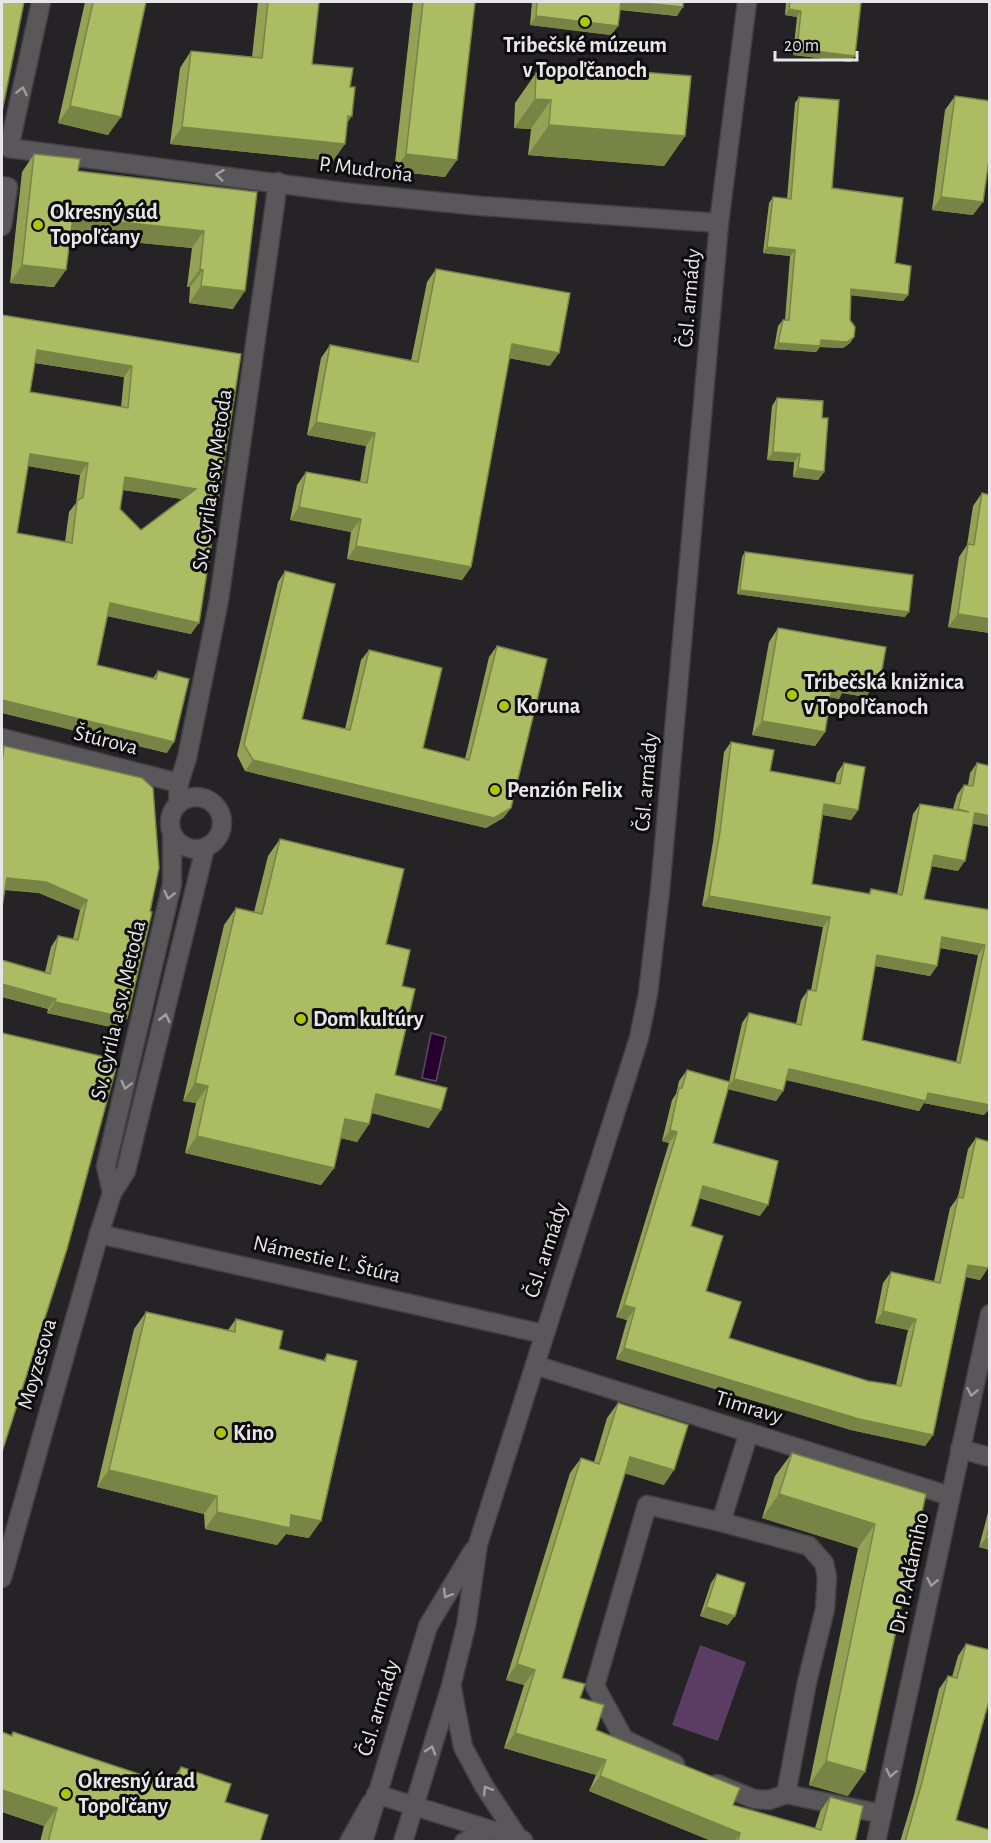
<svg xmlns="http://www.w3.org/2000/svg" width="991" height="1843" font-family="'Alegreya Sans',sans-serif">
	<rect width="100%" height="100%" fill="#252325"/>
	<!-- green -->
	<path fill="#5b3c62" d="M700,1645L746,1662L718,1741L672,1725Z"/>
	<!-- water -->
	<path fill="#25002d" stroke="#604565" stroke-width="1.5" d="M431,1033L446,1037L436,1081L422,1078Z"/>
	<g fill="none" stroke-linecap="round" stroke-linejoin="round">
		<!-- street casing -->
		<g stroke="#424043" stroke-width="21">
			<g id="street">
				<path d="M41,2L9,148L350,193L481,206L719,223"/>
				<path d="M2,186L8,187L2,226"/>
				<path d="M2,738L179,783L178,803"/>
				<path d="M179,783L187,758L219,600L278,182"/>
				<circle cx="196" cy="823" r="26"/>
				<path d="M112,1193L106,1166L172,884V837"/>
				<path d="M99,1234L544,1334"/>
				<path d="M535,1365L950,1496"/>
				<path d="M960,1449L990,1457"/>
				<path d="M721,1522L809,1546L824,1563L827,1577L825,1609L807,1682L786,1794"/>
				<path d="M2,1578L99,1234L112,1193L126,1171L205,848"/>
				<path d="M675,1764L624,1739L595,1686L647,1505L721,1522L749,1432"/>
				<path d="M717,1784L754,1799L769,1800L786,1794L882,1814"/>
				<path d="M349,1842L371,1803"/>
				<path d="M876,1842L990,1314"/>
			</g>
		</g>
		<!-- secondary casing -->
		<g stroke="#424043" stroke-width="21">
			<g id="secondary">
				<path d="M452,1689L463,1747L484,1786L519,1839"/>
				<path d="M376,1794L523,1840"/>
				<path d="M363,1842L428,1626L473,1551"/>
				<path d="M403,1842L451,1686L466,1626L478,1544L639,1038L648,994L660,891L719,223L747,2"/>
				<path d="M464,1842L489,1830"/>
			</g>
		</g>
		<!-- street -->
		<use href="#street" stroke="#5a575a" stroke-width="18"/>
		<!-- secondary -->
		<use href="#secondary" stroke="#5a575a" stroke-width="18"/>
	</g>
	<!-- wall -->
	<g fill="#94a255" fill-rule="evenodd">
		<path d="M85,2H146L108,135L58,123Z"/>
		<path d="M258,2H319L312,64L350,87L347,124L333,161L170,144L180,68L191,51L252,57Z"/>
		<path d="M413,2H475L445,177L394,171Z"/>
		<path d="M521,2H683L677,16L620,10L618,26L611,35L530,25L532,2Z"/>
		<path d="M786,2H861L851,62L793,55L797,17L785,15Z"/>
		<path d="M554,65L685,136L664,166L528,155L531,129L514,128L515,103L536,73L547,75Z"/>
		<path d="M955,96L973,215L932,210L945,110Z"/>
		<path d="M799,97L832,188L895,263L908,295L903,301L851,295L850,320L854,337L850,343L843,348L820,347L816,352L774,349L778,326L783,320H785L790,256L763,253L769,203L773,197L787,199L795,103Z"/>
		<path d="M34,154L78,171L257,192L233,309L189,303L190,287H187L192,248L70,236L54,287L10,283L22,172Z"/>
		<path d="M436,269L550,366L509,358L471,567L462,580L347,559L351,532L290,520L297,485L306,472L360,482L366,446L307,435L321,358L330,345L411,361L427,282Z"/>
		<path d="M2,315L241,354L191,634L107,616L97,665L153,678L158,671L167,753L2,713ZM35,363L124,377L121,407L30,392ZM28,466L80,475L76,503L69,512L65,542L17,533ZM123,490L151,494L182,499L141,530L120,509Z"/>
		<path d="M777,398L822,418L824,472L818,480L793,477L794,462L767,460L772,406Z"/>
		<path d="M982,493L990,633L948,627L959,557L967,545L973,506Z"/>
		<path d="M745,552L905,617L737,594L742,557Z"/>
		<path d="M285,571L302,719L345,729L361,660L369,650L423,748L465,759L489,657L497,646L511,808L503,818L486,828L245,771L237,755L278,582Z"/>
		<path d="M778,628L875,682L866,697L842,693L839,699L831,697L825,732L815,746L752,735L769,642Z"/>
		<path d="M731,742L770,771L835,783L837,773L844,763L858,810L851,820L823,815L812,884L868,894L871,889L897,894L913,814L920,804L953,809L957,795L964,785H968L970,773L977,763L973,824L958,871L931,866L924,899L990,910V1108L984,1115L924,1103L919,1111L786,1080L783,1091L776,1101L728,1089L713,1143L760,1216L699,1198L691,1226L706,1291L729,1338L868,1381L896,1385L908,1330L875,1323L883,1283L891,1272L934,1281L950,1208L958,1197L968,1149L976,1138L988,1268L980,1280L966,1277L933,1435L925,1446L851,1430L616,1359L627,1320L616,1317L669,1143L662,1141L672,1100L676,1094L679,1081L687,1070L729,1082L742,1023L749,1013L796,1024L801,1000L808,990H811L823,927L702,906L713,842L724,752ZM940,948L978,955L956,1062L862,1040L875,966L930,976L937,966Z"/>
		<path d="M4,746L142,778L127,1018L120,1029L47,1013L48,1009L2,997V960L45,972L51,947L58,936L73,939L80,910L39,893L5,890L2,906V750Z"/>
		<path d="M280,839L386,944L402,986L395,1075L429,1128L372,1113L369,1124L357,1142L340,1138L334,1168L321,1185L185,1153L196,1103L183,1101L224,925L236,908L254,912L268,856Z"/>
		<path d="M146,1312L228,1330L236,1319L279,1349L323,1361L327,1354L309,1538L286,1534L277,1545L205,1529L204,1514L97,1487L134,1329Z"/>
		<path d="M618,1403L664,1485L625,1473L562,1678L580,1698L596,1730L733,1805L815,1828L820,1812L830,1797L855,1842H714L589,1791L596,1775L504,1748L524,1685L506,1680L570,1473L581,1458L594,1462L607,1418Z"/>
		<path d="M792,1453L926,1494L848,1796L809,1785L858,1548L762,1518L775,1476Z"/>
		<path d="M990,1505V1550L979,1547Z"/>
		<path d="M717,1574L728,1625L700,1616L711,1583Z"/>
		<path d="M966,1644L988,1702L956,1820L990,1842H900L914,1795L939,1689L948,1676L952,1677L958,1656Z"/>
		<path d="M2,1732L11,1735L13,1732L169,1784L181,1767L225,1802L260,1842H40L44,1826L2,1812Z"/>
	</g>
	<!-- shaded-wall -->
	<g fill="#788445">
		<path d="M620,2H635L683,7L677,16L615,9Z"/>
		<path d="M789,9L801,11L797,17L785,15Z"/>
		<path d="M536,16L618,26L611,35L530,25Z"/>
		<path d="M797,49L855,56L851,62L793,55Z"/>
		<path d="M535,99L551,100L531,129L514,128Z"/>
		<path d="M70,106L121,117L108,135L58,123Z"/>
		<path d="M348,116H352L340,133Z"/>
		<path d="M549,125L685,136L664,166L528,155Z"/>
		<path d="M182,127L345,144L333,161L170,144Z"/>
		<path d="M406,154L457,160L445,177L394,171Z"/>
		<path d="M941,197L983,202L973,215L932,210Z"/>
		<path d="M73,217L204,231L192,248L61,235Z"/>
		<path d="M767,247L795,250L790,256L763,253Z"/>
		<path d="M22,265L66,270L54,287L10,283Z"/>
		<path d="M200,269L203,270L190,287H187Z"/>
		<path d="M201,286L245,291L233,309L189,303Z"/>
		<path d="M851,289L908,295L903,301L847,295Z"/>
		<path d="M854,337L850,343L843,348L820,347L816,352L774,349L778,343L821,340Z"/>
		<path d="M512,344L559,353L550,366L503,357Z"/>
		<path d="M37,350L132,366L124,377L29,362Z"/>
		<path d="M316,422L375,433L366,446L307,435Z"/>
		<path d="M773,452L800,454L794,462L767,460Z"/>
		<path d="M30,454L88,463L80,475L22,465Z"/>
		<path d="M798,468L824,472L818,480L793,477Z"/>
		<path d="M125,477L196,489L188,500L117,489Z"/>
		<path d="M299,507L361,519L351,532L290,520Z"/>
		<path d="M356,546L471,567L462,580L347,559Z"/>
		<path d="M740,590L909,612L905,617L737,594Z"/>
		<path d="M110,603L199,623L191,634L102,615Z"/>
		<path d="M958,614L990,619V633L948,627Z"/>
		<path d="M876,674L881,675L866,697L842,693L839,699L824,696L833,682Z"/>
		<path d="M2,700L174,742L167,753L2,713Z"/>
		<path d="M762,721L825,732L815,746L752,735Z"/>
		<path d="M253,760L511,808L503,818L486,828L245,771Z"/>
		<path d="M824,804L858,810L851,820L817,814Z"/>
		<path d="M975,813L990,816V827L968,823Z"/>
		<path d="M934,855L965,861L958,871L926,865Z"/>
		<path d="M7,878L46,882L87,900L80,910L39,893L2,889Z"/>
		<path d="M709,896L830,917L823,927L702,906Z"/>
		<path d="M942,937L985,945L978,955L935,947Z"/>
		<path d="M877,955L937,966L930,976L870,965Z"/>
		<path d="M2,984L56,999L48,1009L2,997Z"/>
		<path d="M55,1002L127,1018L120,1029L47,1013Z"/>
		<path d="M789,1069L928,1093L990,1105V1108L984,1115L924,1103L919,1111L782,1079Z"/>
		<path d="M734,1079L783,1091L776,1101L727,1089Z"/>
		<path d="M195,1083L208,1086L196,1103L183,1101Z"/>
		<path d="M376,1094L441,1110L429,1128L364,1111Z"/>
		<path d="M345,1119L369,1124L357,1142L333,1136Z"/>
		<path d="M670,1130L677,1132L669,1143L662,1141Z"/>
		<path d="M197,1136L334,1168L321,1185L185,1153Z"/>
		<path d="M703,1186L768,1205L760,1216L695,1197Z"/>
		<path d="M968,1265L988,1268L980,1280L961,1276Z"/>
		<path d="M624,1305L635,1308L627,1320L616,1317Z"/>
		<path d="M883,1311L916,1319L908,1330L875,1323Z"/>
		<path d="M624,1348L933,1435L925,1446L851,1430L616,1359Z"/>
		<path d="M630,1457L674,1470L664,1485L620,1472Z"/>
		<path d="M109,1470L217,1496L204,1514L97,1487Z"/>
		<path d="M779,1494L875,1524L858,1548L762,1518Z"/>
		<path d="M217,1512L291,1515L321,1521L309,1538L286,1534L277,1545L205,1529Z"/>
		<path d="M986,1538L990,1539V1550L979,1547Z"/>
		<path d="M706,1607L735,1616L728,1625L700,1616Z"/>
		<path d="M517,1664L535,1670L524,1685L506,1680Z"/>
		<path d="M515,1733L606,1760L596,1775L504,1748Z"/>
		<path d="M826,1761L865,1772L848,1796L809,1785Z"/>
		<path d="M600,1776L740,1833L734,1842H714L589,1791Z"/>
		<path d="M2,1790L57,1808L44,1826L2,1812Z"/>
	</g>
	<!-- building -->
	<g fill="#acbc63" stroke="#788445" stroke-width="1.5" fill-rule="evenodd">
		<path d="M2,2H24L2,112Z"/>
		<path d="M93,2H146L121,117L70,106Z"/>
		<path d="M268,2H319L312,64L353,68L350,87H355L353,105L352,116H348L345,144L182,127L191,51L262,58Z"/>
		<path d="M423,2H475L457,160L406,154Z"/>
		<path d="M537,2H621L618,26L536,16Z"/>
		<path d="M635,2H683V7Z"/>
		<path d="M790,2H861L855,56L797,49L801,11L789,9Z"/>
		<path d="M554,65L691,76L685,136L549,125L551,100L535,99L536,73L553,75Z"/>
		<path d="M955,96L990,101V152L983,202L941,197Z"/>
		<path d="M799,97L839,100L832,188L903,198L895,263L911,266L908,295L851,289L850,320L855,327L854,337L847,342L821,340L820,346L778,343L783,320H789L795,250L767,247L773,197L791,199Z"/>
		<path d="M34,154L80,159L78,171L257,192L245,291L201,286L203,270L200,269L204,231L73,217L66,270L22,265Z"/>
		<path d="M436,269L570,293L559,353L512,344L471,567L356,546L361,519L299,507L306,472L367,483L375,433L316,422L330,345L418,362Z"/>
		<path d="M2,315L241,354L199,623L110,603L97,665L156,679L158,671L189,679L174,742L2,700ZM37,350L132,366L128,408L30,392ZM30,454L88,463L83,497L77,501L72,543L17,533ZM125,477L196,489L141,530L120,509Z"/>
		<path d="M777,398L823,401L822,418H828L824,472L798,468L800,454L773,452Z"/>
		<path d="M982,493L990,495V619L958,614L968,544L974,545Z"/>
		<path d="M745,552L913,575L909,612L740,590Z"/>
		<path d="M285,571L335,584L302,719L350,730L369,650L442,668L423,748L469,760L497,646L547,659L511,808L494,818L253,760L244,745Z"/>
		<path d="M778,628L886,647L881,675L876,674L875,684L849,679L848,685L833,682L825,732L762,721Z"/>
		<path d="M731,742L774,750L770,771L840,784L844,763L865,767L858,810L824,804L812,884L870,894L871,889L902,895L920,804L969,812L958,809L964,785L973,786L977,763L990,766V816L975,813L965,861L934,855L924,899L990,910V1105L928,1093L926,1101L789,1069L783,1091L734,1079L749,1013L801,1025L808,990L816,991L830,917L709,896L720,832ZM942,937L985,945L960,1063L862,1040L877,955L937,966Z"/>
		<path d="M4,746L142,778L153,788L159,868L150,911L152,912L127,1018L55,1002L56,999L2,984V960L50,974L58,936L78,940L87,900L46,882L7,878L2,906V762Z"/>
		<path d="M280,839L404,869L386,944L410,950L402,986L415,989L395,1075L447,1088L441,1110L376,1094L369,1124L345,1119L334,1168L197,1136L208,1086L195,1083L236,908L262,914Z"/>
		<path d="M2,1033L118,1060L67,1249L2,1452Z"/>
		<path d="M687,1070L730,1082L713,1143L778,1161L768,1205L703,1186L691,1226L723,1236L706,1291L741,1302L729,1338L868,1381L901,1386L916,1319L883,1311L891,1272L940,1283L958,1197L963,1198L976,1138L990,1142V1260L988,1268L968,1265L933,1435L859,1419L624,1348L635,1308L624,1305L677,1132L670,1130L679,1088H682Z"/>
		<path d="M146,1312L235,1332L236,1319L283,1331L279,1349L325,1361L327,1354L357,1361L321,1521L291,1515L290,1528L217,1512V1496L109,1470Z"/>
		<path d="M618,1403L688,1425L674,1470L630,1457L562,1678L585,1684L580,1698L604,1705L596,1730L740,1788L733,1805L821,1830L830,1797L863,1806L855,1842L738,1841L740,1833L600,1776L606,1760L515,1733L535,1670L517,1664L581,1458L599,1464Z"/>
		<path d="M792,1453L926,1494L865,1772L826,1761L875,1524L779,1494Z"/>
		<path d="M990,1523V1539L986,1538Z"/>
		<path d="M717,1574L745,1583L735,1616L706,1607Z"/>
		<path d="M966,1644L990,1650V1697L956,1820L990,1830V1842H905L922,1782L948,1676L957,1678Z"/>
		<path d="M2,1732L12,1736L13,1732L175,1786L181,1767L231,1784L225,1802L268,1815L260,1842H48L57,1808L2,1790Z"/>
	</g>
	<!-- one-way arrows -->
	<defs><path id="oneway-chevron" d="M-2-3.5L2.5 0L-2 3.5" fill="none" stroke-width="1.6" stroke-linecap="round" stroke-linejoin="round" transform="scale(1.5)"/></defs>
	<g stroke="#a19ea1">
		<use href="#oneway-chevron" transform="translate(22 91) rotate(-78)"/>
		<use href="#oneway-chevron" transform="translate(220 175) rotate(-173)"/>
		<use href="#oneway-chevron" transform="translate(169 895) rotate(103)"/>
		<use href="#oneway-chevron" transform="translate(165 1018) rotate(-77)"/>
		<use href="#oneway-chevron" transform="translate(126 1085) rotate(104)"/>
		<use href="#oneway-chevron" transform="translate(972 1392) rotate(102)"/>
		<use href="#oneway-chevron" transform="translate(932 1582) rotate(102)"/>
		<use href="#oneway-chevron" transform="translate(447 1594) rotate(121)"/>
		<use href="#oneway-chevron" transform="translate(431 1750) rotate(-72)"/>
		<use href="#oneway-chevron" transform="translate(891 1773) rotate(102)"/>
		<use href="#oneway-chevron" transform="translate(487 1790) rotate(-122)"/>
	</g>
	<!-- markers -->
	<g fill="#afc507" stroke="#0e0d0e" stroke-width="2">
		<circle cx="585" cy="22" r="6"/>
		<circle cx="38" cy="225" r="6"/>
		<circle cx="792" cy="695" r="6"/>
		<circle cx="504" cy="706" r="6"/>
		<circle cx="495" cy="790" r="6"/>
		<circle cx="301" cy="1019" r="6"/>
		<circle cx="221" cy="1433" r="6"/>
		<circle cx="66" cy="1794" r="6"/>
	</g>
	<g text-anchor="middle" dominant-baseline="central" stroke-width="6" stroke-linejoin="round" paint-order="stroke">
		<!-- poi labels -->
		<g font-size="22" font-weight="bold" fill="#e8e6e8" stroke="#0e0d0e" text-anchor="start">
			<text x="585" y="45" text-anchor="middle">Tribečské múzeum<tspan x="585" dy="25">v Topoľčanoch</tspan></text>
			<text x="50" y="212">Okresný súd<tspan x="50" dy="25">Topoľčany</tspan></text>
			<text x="804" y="682">Tribečská knižnica<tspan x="804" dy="25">v Topoľčanoch</tspan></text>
			<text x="516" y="706">Koruna</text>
			<text x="507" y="790">Penzión Felix</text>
			<text x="313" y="1019">Dom kultúry</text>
			<text x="233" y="1433">Kino</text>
			<text x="78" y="1781">Okresný úrad<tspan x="78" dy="25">Topoľčany</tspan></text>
		</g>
		<!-- street labels -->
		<g font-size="22" fill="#e8e6e8" stroke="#0e0d0e">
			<text transform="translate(366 169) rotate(7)">P. Mudroňa</text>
			<text transform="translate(689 298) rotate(-85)">Čsl. armády</text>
			<text transform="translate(212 480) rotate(-82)">Sv. Cyrila a sv. Metoda</text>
			<text transform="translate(106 740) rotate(14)">Štúrova</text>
			<text transform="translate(646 782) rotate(-85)">Čsl. armády</text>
			<text transform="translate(118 1010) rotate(-77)">Sv. Cyrila a sv. Metoda</text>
			<text transform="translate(546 1250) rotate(-72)">Čsl. armády</text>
			<text transform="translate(327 1259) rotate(13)">Námestie Ľ. Štúra</text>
			<text transform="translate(37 1364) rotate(-74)">Moyzesova</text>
			<text transform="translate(749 1407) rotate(17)">Timravy</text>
			<text transform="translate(909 1573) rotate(-78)">Dr. P. Adámiho</text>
			<text transform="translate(378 1708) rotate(-73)">Čsl. armády</text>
		</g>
	</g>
	<!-- border -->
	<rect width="991" height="1843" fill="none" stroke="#e8e6e8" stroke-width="6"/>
	<!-- scale -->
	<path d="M775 51v9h82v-9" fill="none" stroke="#e8e6e8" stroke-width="3"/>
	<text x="784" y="51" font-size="18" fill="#e8e6e8" stroke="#0e0d0e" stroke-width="4.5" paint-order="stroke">20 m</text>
</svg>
